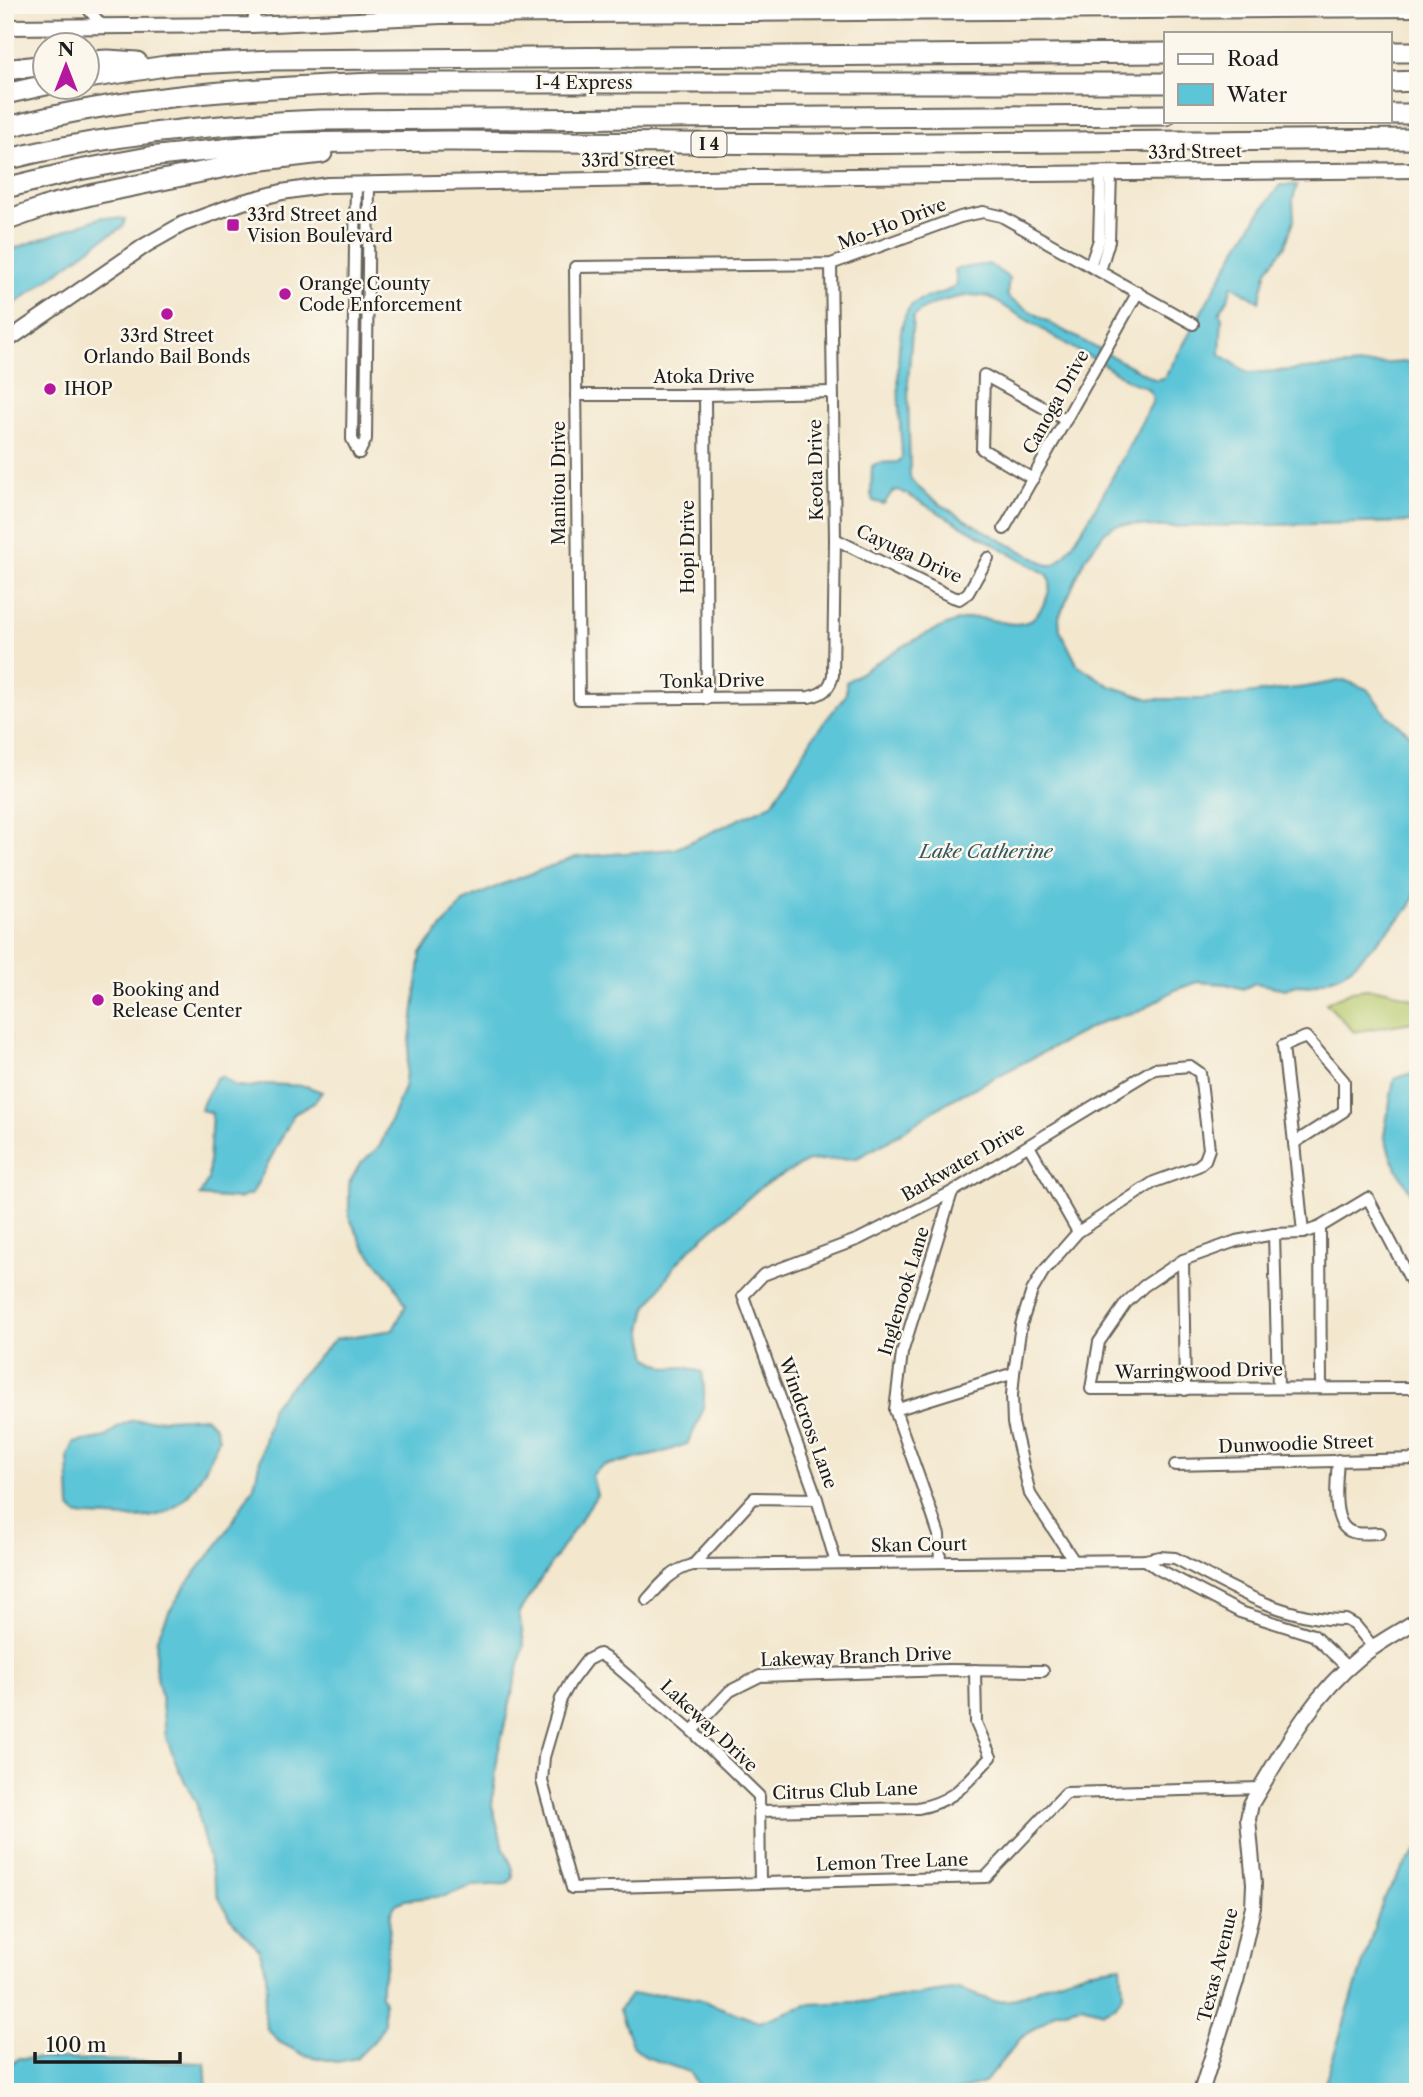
<svg xmlns="http://www.w3.org/2000/svg" width="1423" height="2097" font-family="'Libre Caslon Text',serif">
	<rect width="100%" height="100%" fill="#fbf7ec"/>
	<filter id="ink" filterUnits="userSpaceOnUse"><feTurbulence type="fractalNoise" baseFrequency=".0143" numOctaves="2"/><feDisplacementMap in="SourceGraphic" scale="14" xChannelSelector="R" yChannelSelector="G"/><feConvolveMatrix kernelMatrix="1 2 1 2 8 2 1 2 1" color-interpolation-filters="sRGB"/></filter>
	<filter id="wash" filterUnits="userSpaceOnUse"><feTurbulence type="fractalNoise" baseFrequency=".00686" numOctaves="4" result="noise"/><feDisplacementMap in="SourceGraphic" scale="28" xChannelSelector="R" yChannelSelector="G"/><feGaussianBlur stdDeviation="1.57" result="paint"/><feColorMatrix in="noise" values="0 0 0 0 0 0 0 0 0 0 0 0 0 0 0 0 0 1.4 0 .05"/><feComposite in="paint" operator="in"/></filter>
	<g filter="url(#wash)">
		<rect width="100%" height="100%" fill="#f3e7ce"/>
		<!-- green -->
		<path fill="#b7ca6d" stroke="#6a7344" stroke-width="2" d="M1366,989L1388,990L1416,1000L1418,1002V1019L1412,1022L1354,1032L1326,1003L1352,991Z"/>
		<!-- water -->
		<g fill="#5cc5d8" stroke="#3c707a" stroke-width="2" fill-rule="evenodd">
			<path d="M1280,185H1297L1293,199L1294,220L1285,246L1267,270L1259,302L1232,285L1228,299L1219,313L1222,317L1220,354L1248,373L1405,362L1418,363V522L1151,527L1133,524L1116,525L1105,532L1085,559L1059,617L1060,630L1077,664L1110,686L1150,699H1202L1306,687L1344,680L1367,689L1388,716L1418,741V883L1411,905L1405,913L1355,964L1340,975L1310,986L1297,985L1285,989L1255,983L1243,989L1226,984L1197,982L1175,990L1140,1011L1104,1021L949,1101L887,1142L857,1158L808,1161L761,1187L695,1244L676,1264L647,1308L642,1329L648,1358L667,1368L685,1367L702,1372C708,1404 702,1417 687,1444L658,1454L602,1466L592,1475L597,1495L519,1612L524,1644L498,1753L492,1805L503,1846L513,1869V1878L507,1884L472,1886L445,1896L405,1900L396,1904L391,1912L387,1961L381,1984V1995L384,2002V2025L375,2040L357,2058L337,2062L304,2055L279,2042L266,2027L264,2008L267,1983L265,1967L259,1949L229,1917L218,1896L199,1821L197,1805L178,1768L166,1737L161,1696L155,1667L157,1638L169,1612L190,1579L220,1542L254,1486L272,1406L335,1339L393,1330L406,1305L391,1279L364,1247L349,1217V1183L360,1164L380,1146L404,1088L421,953L463,902L503,884L576,857L675,849L772,804L814,735L846,695V682C880,660 930,626 970,618C988,615 1012,630 1029,621C1041,614 1055,588 1048,575L899,490L892,492L884,504L873,501L871,494L872,466L878,463L898,462L902,457C901,427 889,322 913,304C926,294 944,296 957,285L955,269L989,264L1009,278L1007,295L1010,299L1057,327L1156,380L1165,377C1203,313 1234,244 1280,185ZM973,295L989,297L1083,354C1102,360 1114,373 1131,382C1137,385 1146,385 1150,392C1155,399 1151,405 1147,412C1131,441 1076,552 1054,565H1048C1022,551 919,499 910,477L908,384L913,318C925,303 955,297 973,295Z"/>
			<path d="M102,217L125,219L123,227L103,239L5,311V252Z"/>
			<path d="M1418,1071V1206L1392,1160L1384,1135L1394,1079Z"/>
			<path d="M222,1076L235,1086L250,1087L266,1084L306,1086L322,1092L314,1103L294,1114L252,1194L238,1199L199,1196L208,1180L212,1113L201,1110C203,1099 212,1089 216,1078Z"/>
			<path d="M205,1417L215,1427L219,1438C208,1465 191,1504 161,1514C141,1521 106,1516 85,1516L76,1514L70,1508L68,1456L74,1443L106,1437L119,1426L130,1421Z"/>
			<path d="M1418,1849V2092H1322L1383,1900L1403,1868Z"/>
			<path d="M1121,1966L1123,1993L1115,2007L1103,2012L1081,2006L1057,2012L1020,2039L984,2083L954,2092H702L689,2072L646,2057L632,2045L619,2010L630,1995L666,1994L698,1999L759,2022L810,2004L874,2001L959,1989L993,2001L1011,2000L1047,1984L1086,1971Z"/>
			<path d="M19,2058L205,2063L207,2092H6L5,2069Z"/>
		</g>
	</g>
	<g filter="url(#ink)">
		<g fill="none" stroke-linecap="round" stroke-linejoin="round">
			<!-- minor casing -->
			<g stroke="#67635a" stroke-width="14">
				<g id="minor">
					<path d="M85,5L103,27"/>
					<path d="M252,25L257,5"/>
					<path d="M356,183L352,439L359,453"/>
					<path d="M831,264L835,539L833,675C830,689 823,694 809,697L579,699L575,267L831,264L960,217L983,212L1001,216L1193,324"/>
					<path d="M1090,266L1099,240L1101,173"/>
					<path d="M1100,271L1109,241L1111,173"/>
					<path d="M576,395H705L832,392"/>
					<path d="M705,395L707,699"/>
					<path d="M359,453L366,439L369,183"/>
					<path d="M1033,479L982,449L984,375L1066,420"/>
					<path d="M1004,529L1138,292"/>
					<path d="M835,539L950,596L959,599L968,593L988,558"/>
					<path d="M1306,1037L1344,1081V1111L1294,1143L1283,1046Z"/>
					<path d="M1294,1143L1303,1233"/>
					<path d="M1029,1146L1078,1232"/>
					<path d="M1320,1227L1321,1387"/>
					<path d="M1274,1234L1278,1388"/>
					<path d="M1183,1260L1185,1390"/>
					<path d="M1418,1294L1368,1198L1320,1227L1303,1233L1274,1234L1236,1241L1183,1260L1144,1286L1126,1303L1099,1342L1091,1389L1418,1388"/>
					<path d="M895,1410L1014,1373"/>
					<path d="M1338,1460C1337,1479 1330,1525 1352,1532C1360,1535 1372,1533 1380,1533"/>
					<path d="M1175,1465L1418,1459"/>
					<path d="M1145,1560L1158,1569L1240,1612L1313,1635L1348,1668"/>
					<path d="M940,1562L939,1535L932,1514L895,1410L902,1353L952,1192"/>
					<path d="M836,1563L817,1499L743,1296L763,1275L859,1239L952,1192L1154,1069L1190,1066L1200,1073L1209,1149L1205,1160L1198,1166L1154,1182L1078,1232L1043,1272L1032,1291L1021,1325L1014,1373L1012,1395L1013,1423L1030,1494L1074,1561"/>
					<path d="M693,1565L754,1498L817,1499"/>
					<path d="M647,1600C660,1585 673,1569 693,1565L1145,1560L1160,1557L1175,1558C1230,1587 1282,1620 1346,1620L1355,1625L1373,1647"/>
					<path d="M692,1731L730,1691L760,1676L948,1670L1043,1671"/>
					<path d="M759,1811L918,1808C956,1801 965,1783 991,1757L976,1723L975,1670"/>
					<path d="M760,1883L759,1796L692,1731L609,1660L599,1654L587,1660L571,1681L561,1699L544,1757L542,1781L572,1888L986,1877L1066,1793L1261,1788"/>
				</g>
			</g>
			<!-- tertiary casing -->
			<g stroke="#67635a" stroke-width="18">
				<g id="tertiary">
					<path d="M5,27L252,25L441,16L1418,9"/>
					<path d="M5,342L146,245L183,224L243,202L282,192L328,185L757,177L1418,170"/>
					<path d="M1201,2092L1236,1981L1253,1907L1254,1884L1248,1819L1251,1804C1282,1752 1311,1697 1359,1658C1377,1643 1398,1632 1418,1620"/>
				</g>
			</g>
			<!-- motorway casing -->
			<g stroke="#67635a" stroke-width="23">
				<g id="motorway">
					<path d="M1390,52H1418"/>
					<path d="M88,61L108,60L137,62"/>
					<path d="M5,70L46,65"/>
					<path d="M88,78L172,65L273,60L1166,53"/>
					<path d="M1390,82L1418,81"/>
					<path d="M5,94L46,85"/>
					<path d="M1390,114H1418"/>
					<path d="M5,128C126,95 250,88 375,83H1166"/>
					<path d="M5,160C108,134 214,124 320,120L1166,115"/>
					<path d="M5,188L79,170L149,157L279,143L449,141L812,144L1418,139"/>
					<path d="M5,221L50,205L99,193L255,161L322,153"/>
				</g>
			</g>
			<!-- minor -->
			<use href="#minor" stroke="#fff" stroke-width="10"/>
			<!-- tertiary -->
			<use href="#tertiary" stroke="#fff" stroke-width="14"/>
			<!-- motorway -->
			<use href="#motorway" stroke="#fff" stroke-width="19"/>
		</g>
	</g>
	<!-- markers -->
	<g fill="#b5179e" stroke="#fbf7ec" stroke-width="2.5">
		<rect x="226" y="218" width="14" height="14" rx="3.5"/>
		<circle cx="285" cy="294" r="7"/>
		<circle cx="167" cy="314" r="7"/>
		<circle cx="50" cy="389" r="7"/>
		<circle cx="98" cy="1000" r="7"/>
	</g>
	<g text-anchor="middle" dominant-baseline="central" stroke-width="5" stroke-linejoin="round" paint-order="stroke">
		<!-- shield labels -->
		<rect fill="#fbf7ec" stroke="#5f5e5a" stroke-width="2" x="691.5" y="131.5" width="35" height="25" rx="5"/>
		<g font-size="16" font-weight="bold" fill="#1c1c1c">
			<text x="709" y="144">I 4</text>
		</g>
		<!-- street labels -->
		<g font-size="18" fill="#1c1c1c" stroke="#fbf7ec">
			<text x="584" y="83">I-4 Express</text>
			<text transform="translate(1195 152) rotate(-1)">33rd Street</text>
			<text transform="translate(628 160) rotate(-1)">33rd Street</text>
			<text transform="translate(892 224) rotate(-21)">Mo-Ho Drive</text>
			<text x="704" y="377">Atoka Drive</text>
			<text transform="translate(1056 402) rotate(-61)">Canoga Drive</text>
			<text transform="translate(816 470) rotate(-91)">Keota Drive</text>
			<text transform="translate(559 483) rotate(-90)">Manitou Drive</text>
			<text transform="translate(688 547) rotate(-90)">Hopi Drive</text>
			<text transform="translate(909 554) rotate(25)">Cayuga Drive</text>
			<text transform="translate(712 681) rotate(-1)">Tonka Drive</text>
			<text transform="translate(963 1162) rotate(-30)">Barkwater Drive</text>
			<text transform="translate(904 1291) rotate(-73)">Inglenook Lane</text>
			<text transform="translate(1199 1371) rotate(-1)">Warringwood Drive</text>
			<text transform="translate(808 1423) rotate(70)">Windcross Lane</text>
			<text transform="translate(1296 1444) rotate(-2)">Dunwoodie Street</text>
			<text transform="translate(919 1545) rotate(-1)">Skan Court</text>
			<text transform="translate(856 1657) rotate(-2)">Lakeway Branch Drive</text>
			<text transform="translate(709 1726) rotate(43)">Lakeway Drive</text>
			<text transform="translate(845 1791) rotate(-2)">Citrus Club Lane</text>
			<text transform="translate(892 1862) rotate(-2)">Lemon Tree Lane</text>
			<text transform="translate(1218 1965) rotate(-76)">Texas Avenue</text>
		</g>
		<!-- poi labels -->
		<g font-size="18" fill="#1c1c1c" stroke="#fbf7ec" text-anchor="start">
			<text x="247" y="215">33rd Street and<tspan x="247" dy="21">Vision Boulevard</tspan></text>
			<text x="299" y="284">Orange County<tspan x="299" dy="21">Code Enforcement</tspan></text>
			<text x="167" y="336" text-anchor="middle">33rd Street<tspan x="167" dy="21">Orlando Bail Bonds</tspan></text>
			<text x="64" y="389">IHOP</text>
			<text x="112" y="990">Booking and<tspan x="112" dy="21">Release Center</tspan></text>
		</g>
		<!-- water labels -->
		<g font-size="19" font-style="italic" fill="#32575e" stroke="#fbf7ec">
			<text x="986" y="851">Lake Catherine</text>
		</g>
	</g>
	<!-- margin -->
	<rect width="1423" height="2097" fill="none" stroke="#fbf7ec" stroke-width="28"/>
	<!-- legend -->
	<rect x="1164" y="32" width="228" height="91" fill="#fbf7ec" stroke="#a29f99" stroke-width="2"/>
	<rect x="1178" y="54" width="35" height="10" fill="#ffffff" stroke="#a29f99" stroke-width="2"/>
	<text x="1227" y="66" font-size="21" fill="#1c1c1c">Road</text>
	<rect x="1178" y="84" width="35" height="21" fill="#5cc5d8" stroke="#a29f99" stroke-width="2"/>
	<text x="1227" y="102" font-size="21" fill="#1c1c1c">Water</text>
	<!-- north arrow -->
	<g transform="translate(66 66)"><circle r="33" fill="#fbf7ec" stroke="#a29f99" stroke-width="2"/>
	<path d="M0-5L12 26L0 18L-12 26Z" fill="#b5179e"/>
	<text y="-10" font-size="19" font-weight="bold" text-anchor="middle" fill="#1c1c1c">N</text>
	</g>
	<!-- scale -->
	<path d="M35 2052v10h145v-10" fill="none" stroke="#1c1c1c" stroke-width="3.5"/>
	<text x="46" y="2052" font-size="21" fill="#1c1c1c" stroke="#fbf7ec" stroke-width="5" paint-order="stroke">100 m</text>
</svg>
